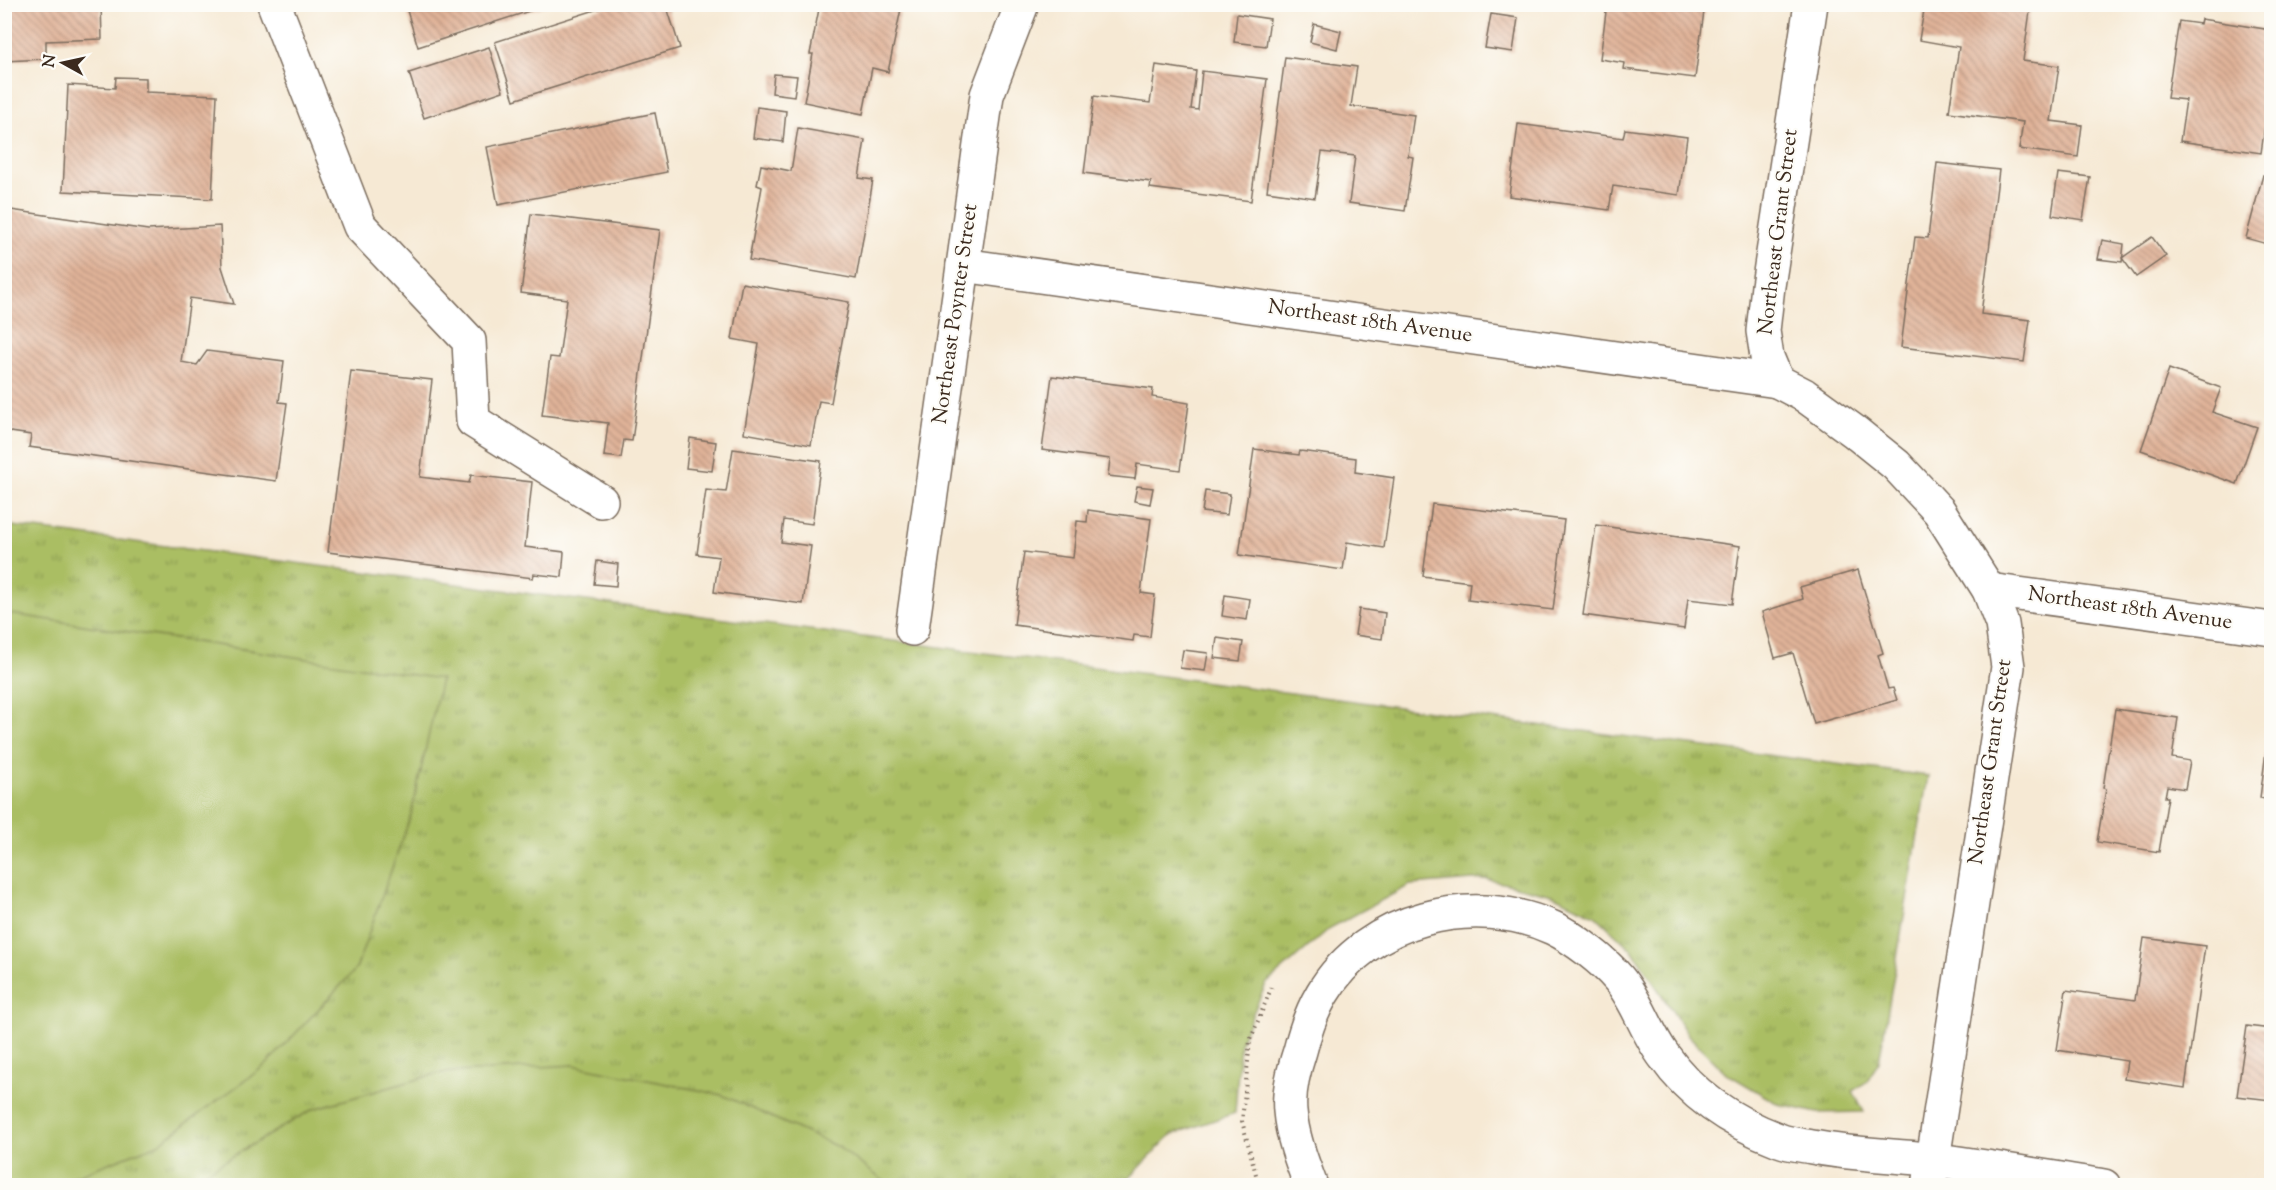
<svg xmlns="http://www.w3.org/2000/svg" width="2276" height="1190" font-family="'Sorts Mill Goudy',serif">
	<defs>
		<pattern id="grass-tufts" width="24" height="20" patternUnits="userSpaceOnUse" patternTransform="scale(1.5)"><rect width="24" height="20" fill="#aabe63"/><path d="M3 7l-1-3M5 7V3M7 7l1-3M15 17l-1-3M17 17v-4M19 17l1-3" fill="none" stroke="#8c9b51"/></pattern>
		<pattern id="building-back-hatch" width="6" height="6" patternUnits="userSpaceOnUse" patternTransform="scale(1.5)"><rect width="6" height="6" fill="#e0b399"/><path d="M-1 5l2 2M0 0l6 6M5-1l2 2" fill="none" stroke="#b7927c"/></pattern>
	</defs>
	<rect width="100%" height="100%" fill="#fdfcf7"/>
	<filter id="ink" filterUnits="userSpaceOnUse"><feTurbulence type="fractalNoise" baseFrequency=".0167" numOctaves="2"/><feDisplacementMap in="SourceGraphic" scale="12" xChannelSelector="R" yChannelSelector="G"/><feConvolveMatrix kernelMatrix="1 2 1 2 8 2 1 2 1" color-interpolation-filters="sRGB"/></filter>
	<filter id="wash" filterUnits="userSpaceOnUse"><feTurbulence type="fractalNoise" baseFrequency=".008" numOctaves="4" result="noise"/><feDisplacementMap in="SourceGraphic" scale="24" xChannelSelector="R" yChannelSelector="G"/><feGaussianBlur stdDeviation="1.35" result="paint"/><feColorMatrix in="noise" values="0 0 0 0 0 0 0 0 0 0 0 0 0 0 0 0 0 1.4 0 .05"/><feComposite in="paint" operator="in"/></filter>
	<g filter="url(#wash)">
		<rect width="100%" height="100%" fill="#f6e9d4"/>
		<!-- grass -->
		<path fill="url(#grass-tufts)" stroke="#727440" stroke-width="1.5" d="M5,525L1928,776L1879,1062L1866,1082L1853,1091L1864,1112L1817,1113L1778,1104L1726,1073L1688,1035L1633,951L1595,915L1552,895L1486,879L1410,885L1330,928L1266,984L1240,1043L1235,1113L1171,1135L1123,1185L5,1186Z"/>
		<!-- garden -->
		<g fill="#aabe63" stroke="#727440" stroke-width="1.5">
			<path d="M4,613L441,679L411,815L356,969L266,1065L158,1144L52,1185H5Z"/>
			<path d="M573,1065L722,1095L838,1147L889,1185H186L192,1180L313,1109L440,1073Z"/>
		</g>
		<g id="blocks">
			<!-- building -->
			<g fill="url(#building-back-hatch)">
				<path d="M4,4H101L102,39L46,41V59L4,61Z"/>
				<path d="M405,4H548V5L418,47Z"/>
				<path d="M614,4H666L680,48L514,100L495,42Z"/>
				<path d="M820,4H902L888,72L872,68L863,114L804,102L813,54H810Z"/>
				<path d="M1607,4H1705L1695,78L1624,69L1625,63L1600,59Z"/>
				<path d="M1925,4H2031L2023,61L2059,66L2051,121L2082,125L2078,157L2019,149L2023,122L1949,112L1959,47L1919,40Z"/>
				<path d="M1237,14L1270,19L1266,46L1234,42Z"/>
				<path d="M1491,14L1518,18L1513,52L1485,48Z"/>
				<path d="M2201,19L2271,30V83L2261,153L2180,141L2186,100L2167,98L2179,21L2200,24Z"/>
				<path d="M1314,24L1341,31L1337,49L1310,42Z"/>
				<path d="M489,47L503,91L424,118L409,73Z"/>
				<path d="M1285,57L1357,67L1351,106L1414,115L1408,156L1413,157L1405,211L1349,203L1355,156L1322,152L1315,198L1267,191Z"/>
				<path d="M1156,65L1196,71L1191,109L1198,110L1202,71L1267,79L1251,201L1150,188L1151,182L1084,173L1094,96L1150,103Z"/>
				<path d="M774,74L797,76L794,96L772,93Z"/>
				<path d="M116,77L146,78V92L217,95L212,199L63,191L68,85L115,88Z"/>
				<path d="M757,107L786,111L783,142L753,138Z"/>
				<path d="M655,113L667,172L498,205L487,147Z"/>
				<path d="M1518,124L1623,138L1625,129L1687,137L1679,195L1613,186L1609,210L1509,196Z"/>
				<path d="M798,128L865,140L859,178L873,180L856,279L749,260L762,187L757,185L761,165L791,171Z"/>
				<path d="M1937,163L1999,170L1981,314L2030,320L2024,362L1901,347L1915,237L1928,238Z"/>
				<path d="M2058,173L2090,177L2083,220L2052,215Z"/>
				<path d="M2263,175L2271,177V245L2246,238Z"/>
				<path d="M4,209L148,230L220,226L222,267L234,304L190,298L181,362L197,365L207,351L284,361L279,402L287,403L276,481L29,447L31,435L4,431Z"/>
				<path d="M531,214L660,230L632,441L624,440L621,458L604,456L608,423L542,415L550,357L559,358L567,299L521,293Z"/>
				<path d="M2152,237L2166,256L2136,277L2122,258Z"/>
				<path d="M2102,240L2124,244L2122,262L2098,259Z"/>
				<path d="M742,283L849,302L831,403L819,401L811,445L744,433L759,344L732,339Z"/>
				<path d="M2169,369L2221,388L2212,412L2257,427L2237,484L2141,450Z"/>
				<path d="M351,371L432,380L420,477L469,483L471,475L532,482L525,547L564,552L562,577L534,574L533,578L328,552Z"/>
				<path d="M1052,376L1153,389L1152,397L1189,403L1180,470L1137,464L1135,479L1108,476L1110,459L1042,450Z"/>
				<path d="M690,438L716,442L712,471L686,468Z"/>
				<path d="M733,449L821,461L812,524L784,520L781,542L811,546L803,604L714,592L719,557L697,554L706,490L726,492Z"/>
				<path d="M1254,449L1299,455L1300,451L1356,458L1355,472L1394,478L1384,548L1347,542L1343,570L1239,555Z"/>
				<path d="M1137,486L1153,488L1150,504L1134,501Z"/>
				<path d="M1205,491L1230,494L1227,515L1202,512Z"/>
				<path d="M1432,504L1564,520L1553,610L1468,600L1470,582L1423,576Z"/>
				<path d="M1088,510L1151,519L1141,593L1155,595L1150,637L1134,635L1133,641L1014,625L1024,552L1073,558L1077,521L1087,522Z"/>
				<path d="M1596,525L1740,546L1732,604L1688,599L1684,629L1583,615Z"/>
				<path d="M597,561L618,564L616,586L594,584Z"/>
				<path d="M1858,570L1883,653L1878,655L1888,689L1893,688L1897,700L1814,724L1793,653L1775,658L1762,612L1803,599L1800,587Z"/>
				<path d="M1225,595L1250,599L1247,620L1222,616Z"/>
				<path d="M1359,609L1385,613L1382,639L1355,635Z"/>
				<path d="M1217,638L1243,642L1240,661L1214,658Z"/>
				<path d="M1183,650L1208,653L1205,671L1180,668Z"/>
				<path d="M2115,709L2178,718L2172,758L2190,761L2185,789L2167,786L2165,797H2168L2159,852L2097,842L2106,789L2103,788Z"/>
				<path d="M2269,728H2271V800L2260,798Z"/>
				<path d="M2144,938L2205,946L2185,1088L2124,1079L2127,1061L2057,1050L2066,990L2135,1000Z"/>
				<path d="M2247,1026L2271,1029V1100L2237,1096Z"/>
			</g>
		</g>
	</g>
	<g filter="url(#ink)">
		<use href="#blocks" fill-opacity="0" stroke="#7c6d5e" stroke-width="1.5"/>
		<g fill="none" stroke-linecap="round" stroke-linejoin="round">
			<!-- minor casing -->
			<g stroke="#7c6d5e" stroke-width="36">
				<g id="minor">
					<path d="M274,4L360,226L469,341L473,421L601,501"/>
					<path d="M1811,4L1768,286L1763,331L1767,357L1777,381L1804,395L1855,432L1896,465L1939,511L1989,590L2002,624L2008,667L1929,1186"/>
					<path d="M963,265L1777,381"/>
					<path d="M1989,590L2272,629"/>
					<path d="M912,629L987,95L1022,4"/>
					<path d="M1311,1186C1302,1162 1292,1136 1290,1111C1288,1091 1294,1069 1300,1051C1305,1031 1312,1011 1322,994C1367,917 1474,892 1553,928C1574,938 1604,961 1619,979C1638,1002 1646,1032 1664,1056C1692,1096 1734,1123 1779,1140C1789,1144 1801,1145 1812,1147C1850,1154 1889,1155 1928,1159C1987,1166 2045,1177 2104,1186"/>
				</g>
			</g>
			<!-- path -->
			<path stroke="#7c6d5e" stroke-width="4" stroke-dasharray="1.5 4.5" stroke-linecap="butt" d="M1259,1186L1242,1121L1250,1041L1272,986"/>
			<!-- minor -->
			<use href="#minor" stroke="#fff" stroke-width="33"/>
		</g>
	</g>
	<g text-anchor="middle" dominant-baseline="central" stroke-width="4.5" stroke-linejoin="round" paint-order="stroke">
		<!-- street labels -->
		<g font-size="21" fill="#3b2a1e" stroke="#fdfcf7">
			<text transform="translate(1779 232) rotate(-83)">Northeast Grant Street</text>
			<text transform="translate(956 314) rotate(-82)">Northeast Poynter Street</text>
			<text transform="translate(1370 322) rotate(8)">Northeast 18th Avenue</text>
			<text transform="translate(2130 609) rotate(8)">Northeast 18th Avenue</text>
			<text transform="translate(1991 762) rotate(-82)">Northeast Grant Street</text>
		</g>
	</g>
	<!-- margin -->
	<rect width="2276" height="1190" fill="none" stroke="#fdfcf7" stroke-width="24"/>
	<!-- north arrow -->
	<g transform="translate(63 63) rotate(278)" stroke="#fdfcf7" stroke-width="4.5" paint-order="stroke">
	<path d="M0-4.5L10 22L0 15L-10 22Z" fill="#3b2a1e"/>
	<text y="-9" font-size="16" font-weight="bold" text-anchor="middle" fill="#3b2a1e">N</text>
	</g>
</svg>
